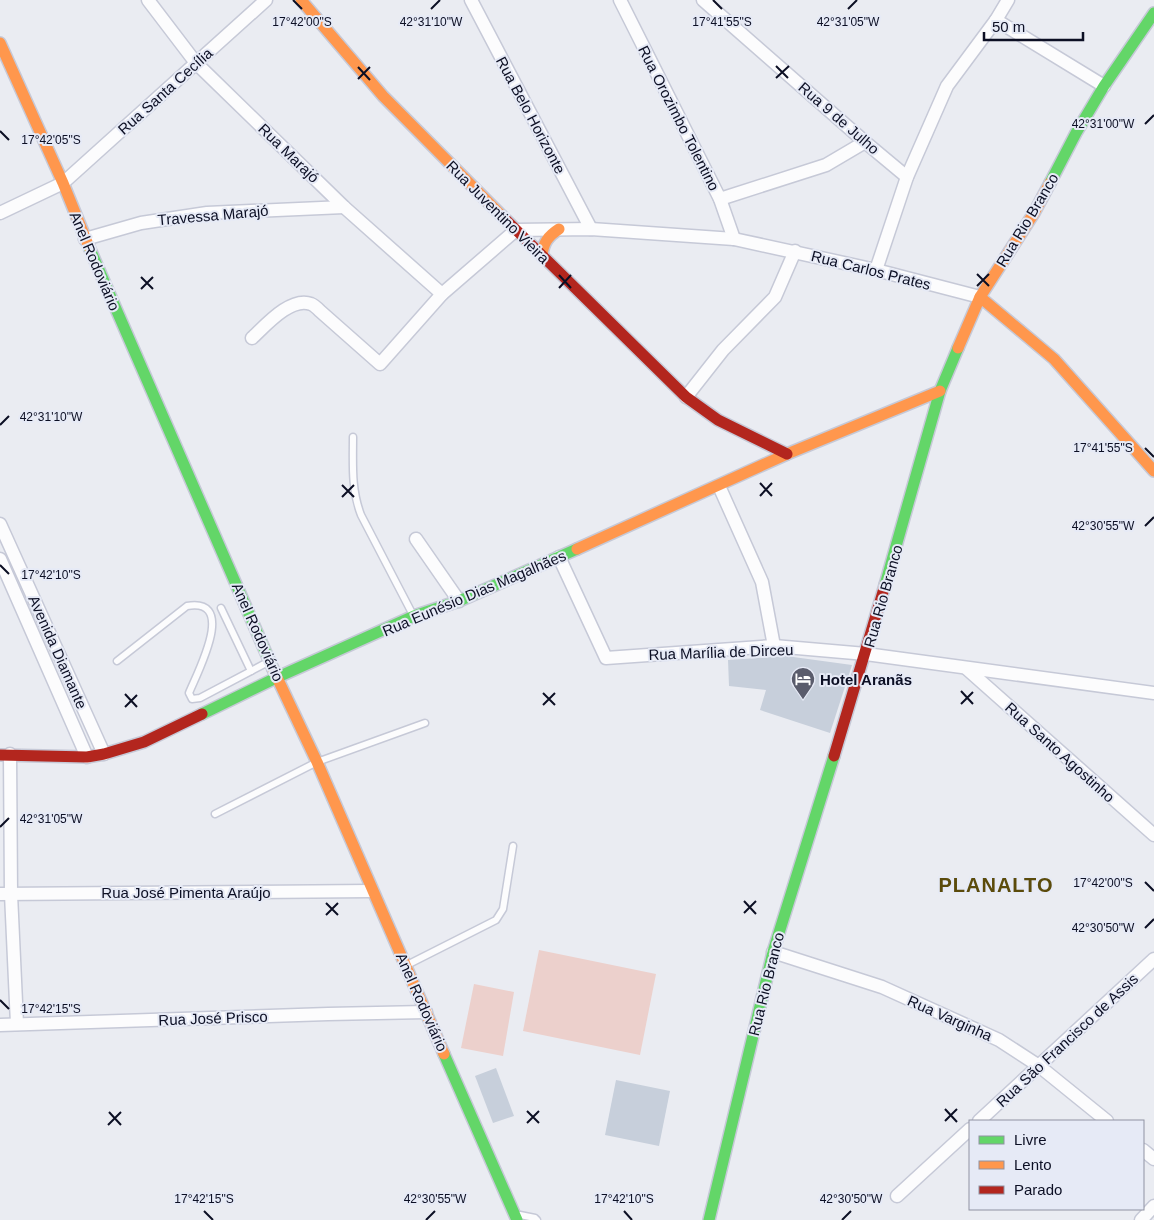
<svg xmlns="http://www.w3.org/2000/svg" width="1154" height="1220" font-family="Helvetica,sans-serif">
	<rect width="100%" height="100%" fill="#eaecf2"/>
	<!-- green -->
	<g fill="#ecd0cc">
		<path d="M539,950L656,974L640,1055L523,1031Z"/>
		<path d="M474,984L514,992L503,1056L461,1048Z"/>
	</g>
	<!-- building -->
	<g fill="#c7cfdb">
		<path d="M786,656L852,665L830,733L760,710L766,690L729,686L728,660Z"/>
		<path d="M496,1068L514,1116L493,1123L475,1076Z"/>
		<path d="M616,1080L670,1091L659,1146L605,1135Z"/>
	</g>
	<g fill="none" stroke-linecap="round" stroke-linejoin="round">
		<!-- lane casing -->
		<g stroke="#c6c9d7" stroke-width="9">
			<g id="lane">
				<path d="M353,437C353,464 351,489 361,515L413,615"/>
				<path d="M221,608L251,671"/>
				<path d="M117,661L187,606C238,597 197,673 189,693L192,699L200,698L268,662"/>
				<path d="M215,814L317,762L425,723"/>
				<path d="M407,965L496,920L503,909L513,846"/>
				<path d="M520,1215L535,1218L537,1220"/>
			</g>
		</g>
		<!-- street casing -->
		<g stroke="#c6c9d7" stroke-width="15">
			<g id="street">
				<path d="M148,0L196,63L344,207L442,294"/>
				<path d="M471,0L591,229"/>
				<path d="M620,0L720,199L734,239"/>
				<path d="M703,0L865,142L907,177"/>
				<path d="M996,20L1104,86"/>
				<path d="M720,199L826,165L865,142"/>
				<path d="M0,213L63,183L266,0"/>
				<path d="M85,239L141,223L207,213L344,207"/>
				<path d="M876,270L907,177L947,86L996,20L1008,0"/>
				<path d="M252,338C265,326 291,296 311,304C314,305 318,309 320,311L380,364L442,294L516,230L591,229L734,239L876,270L980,297"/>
				<path d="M686,397L723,350L775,297L795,251"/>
				<path d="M719,486L762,582L774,646"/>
				<path d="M0,524L104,754"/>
				<path d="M416,539L459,601"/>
				<path d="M559,557L606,658L774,646L866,654L1154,693"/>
				<path d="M0,559L87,757"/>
				<path d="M967,669L1154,835"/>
				<path d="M10,754L11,894L17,1024"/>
				<path d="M0,894L372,891"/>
				<path d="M773,952L882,987L999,1040L1039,1066L1107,1121"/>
				<path d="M0,1025L328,1014L426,1012"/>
				<path d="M979,1121L1154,959"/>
				<path d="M1143,1150L1154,1159"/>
				<path d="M897,1196L970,1129"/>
				<path d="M1141,1220L1154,1206"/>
			</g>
		</g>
		<!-- fast casing -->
		<g stroke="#c6c9d7" stroke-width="14">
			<g id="fast">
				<path d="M1050,183L1076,133L1104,86L1154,13"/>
				<path d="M89,247L273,669"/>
				<path d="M885,585L940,391L958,348"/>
				<path d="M202,714L278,677L414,616L459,601L577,549"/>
				<path d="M444,1054L517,1220"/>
				<path d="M709,1220L773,952L834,756"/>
			</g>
		</g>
		<!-- slow casing -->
		<g stroke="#c6c9d7" stroke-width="14">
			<g id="slow">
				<path d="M301,0L383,96L502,216"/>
				<path d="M0,43L63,183L89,247"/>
				<path d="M542,256C543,243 548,236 559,229"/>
				<path d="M980,297L1054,359L1154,471"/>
				<path d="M958,348L980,297L1034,213L1050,183"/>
				<path d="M577,549L787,454L940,391"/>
				<path d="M273,669L317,762L444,1054"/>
			</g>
		</g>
		<!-- jam casing -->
		<g stroke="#c6c9d7" stroke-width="14">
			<g id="jam">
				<path d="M502,216L686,397L718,420L787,454"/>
				<path d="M0,755L87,757L104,754L144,742L202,714"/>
				<path d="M834,756L885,585"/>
			</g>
		</g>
		<!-- lane -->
		<use href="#lane" stroke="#fcfcfd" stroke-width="6"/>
		<!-- street -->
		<use href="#street" stroke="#fcfcfd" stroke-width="12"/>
		<!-- fast -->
		<use href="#fast" stroke="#63d668" stroke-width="11"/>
		<!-- slow -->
		<use href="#slow" stroke="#ff974d" stroke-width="11"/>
		<!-- jam -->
		<use href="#jam" stroke="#b3261e" stroke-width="11"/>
	</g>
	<!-- ticks -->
	<path fill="none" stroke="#0c0f24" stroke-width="2" d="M293,0L302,9M713,0L722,9M431,9L440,0M848,9L857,0M776,66L788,78M358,67L370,80M776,78L789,66M358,79L370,67M1145,124L1154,115M0,131L9,140M977,274L989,286M559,275L571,288M141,277L153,289M977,286L989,274M559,288L571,275M141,289L153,277M0,425L9,416M1145,448L1154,457M760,483L772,496M342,485L354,497M760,496L772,483M342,497L354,485M1145,526L1154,517M0,565L9,574M961,691L973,704M543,693L555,705M125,694L137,707M961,704L973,692M543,705L555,693M125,707L137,695M0,827L9,818M1145,882L1154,891M744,901L756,914M326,903L338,915M744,913L756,901M326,915L338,903M1145,928L1154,919M0,1000L9,1009M945,1109L957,1122M527,1111L539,1123M109,1112L121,1125M945,1121L957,1109M527,1123L539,1111M108,1125L121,1112M204,1211L213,1220M624,1211L632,1220M426,1220L435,1211M842,1220L851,1211"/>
	<!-- icons -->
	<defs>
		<g id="hotel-pin" transform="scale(1.25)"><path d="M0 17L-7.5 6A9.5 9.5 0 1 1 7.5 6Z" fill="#5a5c6c" stroke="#e6eaf6"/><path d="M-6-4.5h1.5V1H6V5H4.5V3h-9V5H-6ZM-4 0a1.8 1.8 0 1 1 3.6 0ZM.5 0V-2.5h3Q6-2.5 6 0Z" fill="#fff"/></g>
	</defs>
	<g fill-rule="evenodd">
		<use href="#hotel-pin" x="803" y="679"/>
	</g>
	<g text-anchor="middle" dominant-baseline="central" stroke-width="4" stroke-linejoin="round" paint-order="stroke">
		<!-- street labels -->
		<g font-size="15" fill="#0c0f24" stroke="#e6eaf6">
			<text transform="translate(165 91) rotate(-42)">Rua Santa Cecília</text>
			<text transform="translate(531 115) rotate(62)">Rua Belo Horizonte</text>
			<text transform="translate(679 118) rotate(63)">Rua Orozimbo Tolentino</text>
			<text transform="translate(839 118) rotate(41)">Rua 9 de Julho</text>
			<text transform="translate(289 153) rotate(44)">Rua Marajó</text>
			<text transform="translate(498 212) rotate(45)">Rua Juventino Vieira</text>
			<text transform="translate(213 215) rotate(-5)">Travessa Marajó</text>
			<text transform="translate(1027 220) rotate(-59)">Rua Rio Branco</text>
			<text transform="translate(95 261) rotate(67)">Anel Rodoviário</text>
			<text transform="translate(871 270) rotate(14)">Rua Carlos Prates</text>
			<text transform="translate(474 593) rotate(-23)">Rua Eunésio Dias Magalhães</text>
			<text transform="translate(883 596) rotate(-74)">Rua Rio Branco</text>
			<text transform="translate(258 632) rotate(66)">Anel Rodoviário</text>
			<text transform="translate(58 652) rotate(66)">Avenida Diamante</text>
			<text transform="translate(721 652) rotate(-2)">Rua Marília de Dirceu</text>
			<text transform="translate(1060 752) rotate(42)">Rua Santo Agostinho</text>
			<text x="186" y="892">Rua José Pimenta Araújo</text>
			<text transform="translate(766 984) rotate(-76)">Rua Rio Branco</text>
			<text transform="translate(422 1002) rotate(66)">Anel Rodoviário</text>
			<text transform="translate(213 1018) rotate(-2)">Rua José Prisco</text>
			<text transform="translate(950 1018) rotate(24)">Rua Varginha</text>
			<text transform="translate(1067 1040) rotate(-43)">Rua São Francisco de Assis</text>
		</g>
		<!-- poi labels -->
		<g font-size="15" font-weight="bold" fill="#0c0f24" stroke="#e6eaf6" text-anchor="start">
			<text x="820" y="679">Hotel Aranãs</text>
		</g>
		<!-- district labels -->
		<g font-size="20" font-weight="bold" letter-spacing="1" fill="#5b4b0b" stroke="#e6eaf6">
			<text x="996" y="885">PLANALTO</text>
		</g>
	</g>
	<g font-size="12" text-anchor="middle" fill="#0c0f24" stroke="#e6eaf6" stroke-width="4" stroke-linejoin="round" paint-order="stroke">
		<text x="431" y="26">42°31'10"W</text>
		<text x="848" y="26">42°31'05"W</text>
		<text x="722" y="26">17°41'55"S</text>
		<text x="302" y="26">17°42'00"S</text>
		<text x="1103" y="128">42°31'00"W</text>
		<text x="51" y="144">17°42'05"S</text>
		<text x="51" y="421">42°31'10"W</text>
		<text x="1103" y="452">17°41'55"S</text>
		<text x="1103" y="530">42°30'55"W</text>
		<text x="51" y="579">17°42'10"S</text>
		<text x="51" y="823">42°31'05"W</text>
		<text x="1103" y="887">17°42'00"S</text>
		<text x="1103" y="932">42°30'50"W</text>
		<text x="51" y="1013">17°42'15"S</text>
		<text x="204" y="1203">17°42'15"S</text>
		<text x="624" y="1203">17°42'10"S</text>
		<text x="435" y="1203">42°30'55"W</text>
		<text x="851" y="1203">42°30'50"W</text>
	</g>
	<!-- legend -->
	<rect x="969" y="1120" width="175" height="90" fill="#e6eaf6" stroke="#8f92a2"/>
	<rect x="979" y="1136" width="25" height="8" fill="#63d668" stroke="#8f92a2"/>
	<text x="1014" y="1145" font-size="15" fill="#0c0f24">Livre</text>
	<rect x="979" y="1161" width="25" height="8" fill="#ff974d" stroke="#8f92a2"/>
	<text x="1014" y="1170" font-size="15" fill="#0c0f24">Lento</text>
	<rect x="979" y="1186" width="25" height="8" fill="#b3261e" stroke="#8f92a2"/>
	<text x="1014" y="1195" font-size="15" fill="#0c0f24">Parado</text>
	<!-- scale -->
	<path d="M984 32v8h99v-8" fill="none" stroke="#0c0f24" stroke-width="2.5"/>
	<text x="992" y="32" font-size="15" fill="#0c0f24" stroke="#e6eaf6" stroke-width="4" paint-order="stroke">50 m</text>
</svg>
